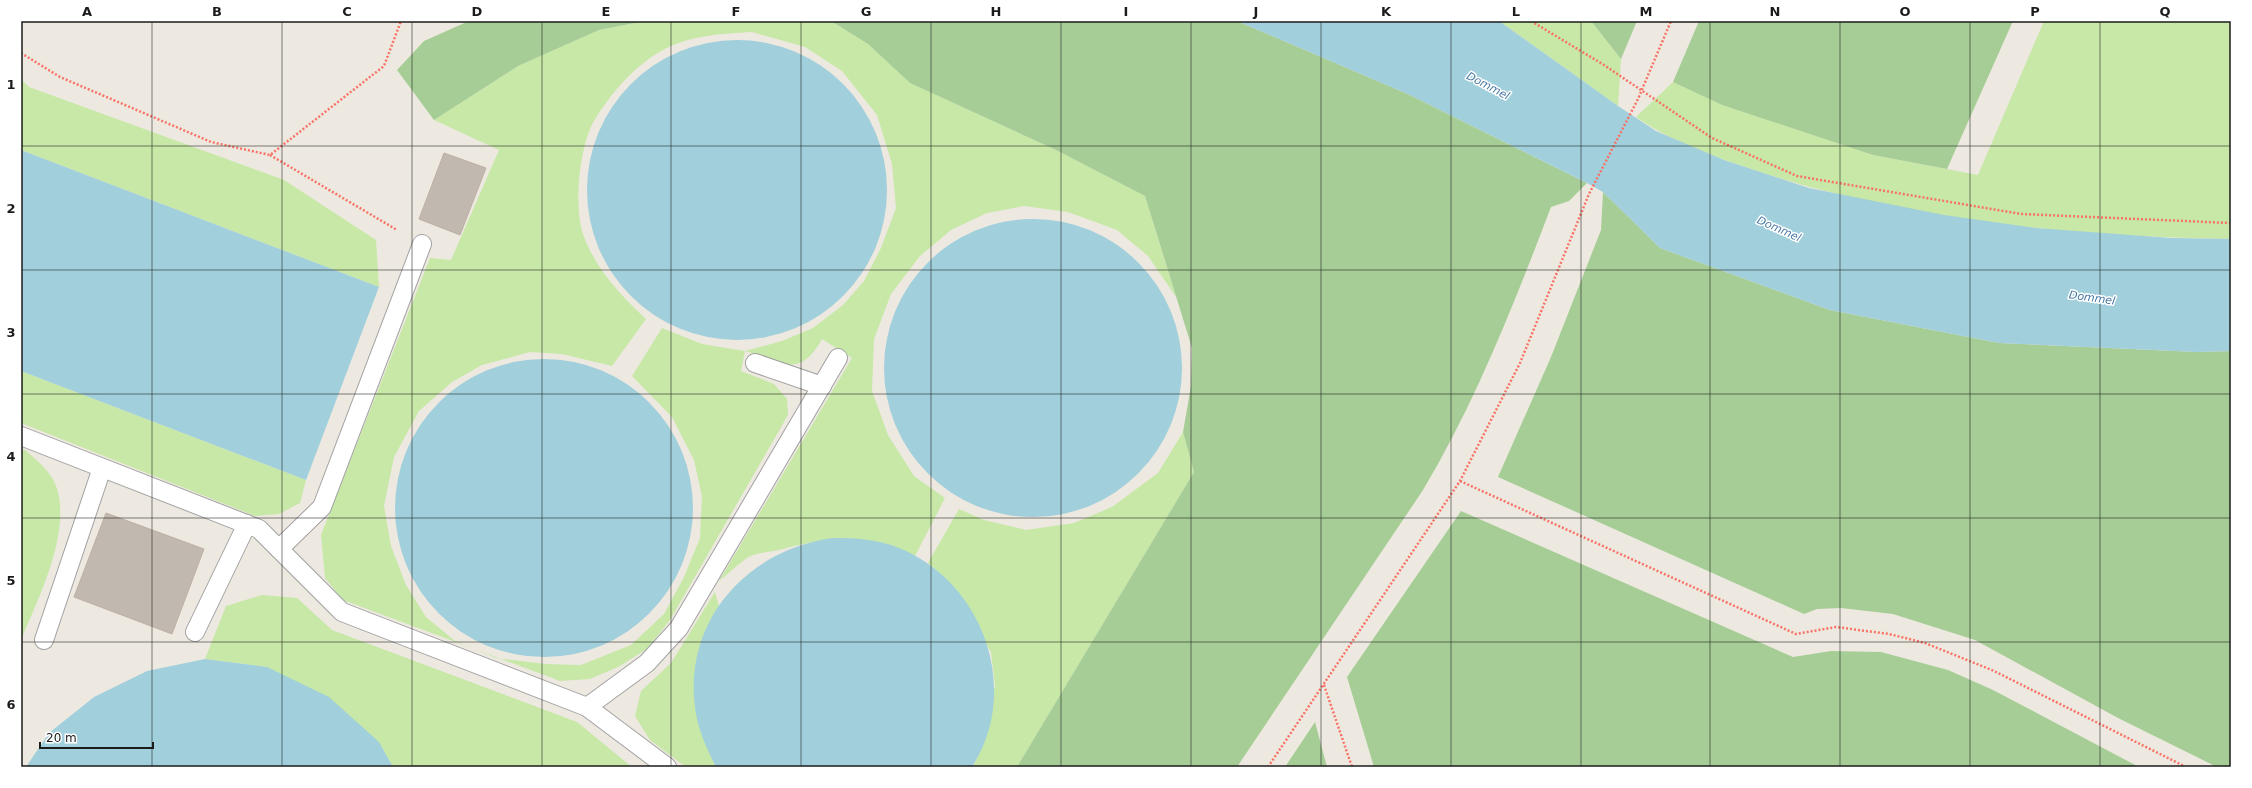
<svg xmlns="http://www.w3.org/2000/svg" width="2252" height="788" font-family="'DejaVu Sans',sans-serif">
	<rect width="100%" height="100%" fill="#ede9e1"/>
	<!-- grass -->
	<g fill="#c7e8a6" fill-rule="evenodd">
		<path d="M645,21H831L868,44L910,83L1056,150L1145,196L1176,297L1148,256L1117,230L1068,212L1024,206L987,213L951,230L920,256L891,294L874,339L872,391L888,435L914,476L945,498L915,556C867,532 829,537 779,550C769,552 755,553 747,558C737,565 728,574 719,581L852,358L822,339C799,381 779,361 745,351L741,371L774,384L787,399L788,415L670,620L647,649L618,667L590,679L560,681L343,600L325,578L321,535L430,258L451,260L499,150L434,120L518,66L599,30ZM752,32L805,47L842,71L877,115L892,164L896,208L881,248L864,281L843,305L813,328L782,341L745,351L702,344L662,328L632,376L672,417L694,460L702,496L700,538L684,577L664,614L631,645L581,665L546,664L496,658L455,641L426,617L406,585L391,546L384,506L394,457L419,411L452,382L482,365L530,352L562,354L612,366L646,319C620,295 597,270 584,237C573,209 579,147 594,121C610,94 635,65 663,50C690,35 722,34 752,32Z"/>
		<path d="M1499,21H1591L1621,59L1618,106Z"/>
		<path d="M2044,21H2231V239C2074,237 1906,220 1757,171C1715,157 1672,142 1636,117L1673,82L1722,105L1873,155L1978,175Z"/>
		<path d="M21,79L29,87L284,180L376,240L379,287L21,150Z"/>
		<path d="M21,371L306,480L300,503L279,514L255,516L21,423Z"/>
		<path d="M1183,432L1194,472L1017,767H972L976,761L995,686L991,652L945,578L928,563L959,509L984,520L1026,530L1074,523L1112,507L1158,473Z"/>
		<path d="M21,449L25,450C38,461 54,474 58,492C69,538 38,599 21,640Z"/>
		<path d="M715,592L719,606C686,659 688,712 716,767H686L650,740L635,716L641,691L671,663Z"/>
		<path d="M262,595L297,598L332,630L577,722L632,767H393L379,742L267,667L205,659L226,606Z"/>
	</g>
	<!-- forest -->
	<g fill="#a6cd95">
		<path d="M469,21H645L599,30L518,66L434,120L397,70L424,41Z"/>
		<path d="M831,21H1237L1410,95L1587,183L1569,201L1551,207C1514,304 1476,401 1423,490L1237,767H1017L1194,472L1183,432L1191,386L1192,348L1145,196L1056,150L910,83L868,44Z"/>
		<path d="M1591,21H1637L1621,59Z"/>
		<path d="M1699,21H2013L1947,169L1873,155L1722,105L1673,82Z"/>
		<path d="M1603,192L1660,248L1830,310L1999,343L2197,352L2231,351V767H2217L2118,718L1975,640L1893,614L1841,608L1817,609L1804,614L1498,477L1551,357L1601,230Z"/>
		<path d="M1461,511L1793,657L1831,651L1881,652L1948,670L1993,690L2139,767H1374L1347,677Z"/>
		<path d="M1315,722L1327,767H1285Z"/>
	</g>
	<!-- water -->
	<g fill="#a1cfdb">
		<path d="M1237,21H1499L1618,106L1656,131L1724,160L1809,188L1944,215L2036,228L2171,238L2231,239V351L2197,352L1999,343L1830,310L1660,248L1603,192L1587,183L1410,95Z"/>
		<circle cx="737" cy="190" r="150"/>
		<path d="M21,150L379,287L306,480L21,371Z"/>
		<circle cx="1033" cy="368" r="149"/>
		<circle cx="544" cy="508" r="149"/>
		<path d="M833,538C855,538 878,539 899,548C983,582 1022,689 972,767H716C708,751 701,736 697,719C678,627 743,550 833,538Z"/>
		<path d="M205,659L267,667L329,697L379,742L393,767H26L49,733L94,697L147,671Z"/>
	</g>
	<!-- building -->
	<g fill="#c1b8b0" stroke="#beafa3">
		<path d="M444,153L486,168L460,235L419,219Z"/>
		<path d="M106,513L204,549L172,634L74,597Z"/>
	</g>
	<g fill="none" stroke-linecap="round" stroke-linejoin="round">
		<!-- lane casing -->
		<g stroke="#a2a2a2" stroke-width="20">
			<g id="lane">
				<path d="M755,363L822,386"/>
				<path d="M21,436L259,529L342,612L587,707L667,767"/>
				<path d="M279,549L322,507L422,244"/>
				<path d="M195,632L247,524"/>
				<path d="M44,640L102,468"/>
				<path d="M587,707L647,663L679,628L838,358"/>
			</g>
		</g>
		<!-- path -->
		<g stroke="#f97266" stroke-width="2.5" stroke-dasharray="2 2" stroke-linecap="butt">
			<path d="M1531,21L1604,65L1712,138L1797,176L2021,214L2231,223"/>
			<path d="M21,53L60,77L211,142L270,155L384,66L401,21"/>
			<path d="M270,155L397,230"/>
			<path d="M1460,481L1796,634L1836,627L1889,634L1925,643L1994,671L2186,767"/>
			<path d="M1324,685L1352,767"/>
			<path d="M1268,767L1460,481L1520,363L1589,194L1638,99L1671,21"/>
		</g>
		<!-- lane -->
		<use href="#lane" stroke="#fff" stroke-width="18"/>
	</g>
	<!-- grid -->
	<path fill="none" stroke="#1b1b1b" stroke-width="1" stroke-opacity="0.55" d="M152,21V767M282,21V767M412,21V767M542,21V767M671,21V767M801,21V767M931,21V767M1061,21V767M1191,21V767M1321,21V767M1451,21V767M1581,21V767M1710,21V767M1840,21V767M1970,21V767M2100,21V767M21,146H2231M21,270H2231M21,394H2231M21,518H2231M21,642H2231"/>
	<g text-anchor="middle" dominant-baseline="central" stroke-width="3" stroke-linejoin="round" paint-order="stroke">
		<!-- water labels -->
		<g font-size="11" font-style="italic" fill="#4676a2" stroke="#fff">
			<text transform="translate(1488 86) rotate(28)">Dommel</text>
			<text transform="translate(1779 229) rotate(24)">Dommel</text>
			<text transform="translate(2092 298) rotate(8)">Dommel</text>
		</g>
	</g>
	<!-- border -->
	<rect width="2252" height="788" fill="none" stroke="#ffffff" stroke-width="44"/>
	<!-- scale -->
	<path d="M40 742v6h113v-6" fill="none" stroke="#1b1b1b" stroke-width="2"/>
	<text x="46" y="742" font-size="12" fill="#1b1b1b" stroke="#ffffff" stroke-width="3" paint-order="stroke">20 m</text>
	<rect x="22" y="22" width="2208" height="744" fill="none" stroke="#1b1b1b" stroke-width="1.5"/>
	<g font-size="13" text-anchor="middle" font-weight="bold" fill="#1b1b1b">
		<text x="87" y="16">A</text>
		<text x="217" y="16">B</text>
		<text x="347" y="16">C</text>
		<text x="477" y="16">D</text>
		<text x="606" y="16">E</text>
		<text x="736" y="16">F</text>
		<text x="866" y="16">G</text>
		<text x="996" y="16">H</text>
		<text x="1126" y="16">I</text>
		<text x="1256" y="16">J</text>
		<text x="1386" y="16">K</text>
		<text x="1516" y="16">L</text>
		<text x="1646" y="16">M</text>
		<text x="1775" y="16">N</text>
		<text x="1905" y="16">O</text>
		<text x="2035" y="16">P</text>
		<text x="2165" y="16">Q</text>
		<text x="11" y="89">1</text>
		<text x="11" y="213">2</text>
		<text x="11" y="337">3</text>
		<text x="11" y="461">4</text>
		<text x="11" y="585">5</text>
		<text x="11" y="709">6</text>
	</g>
</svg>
